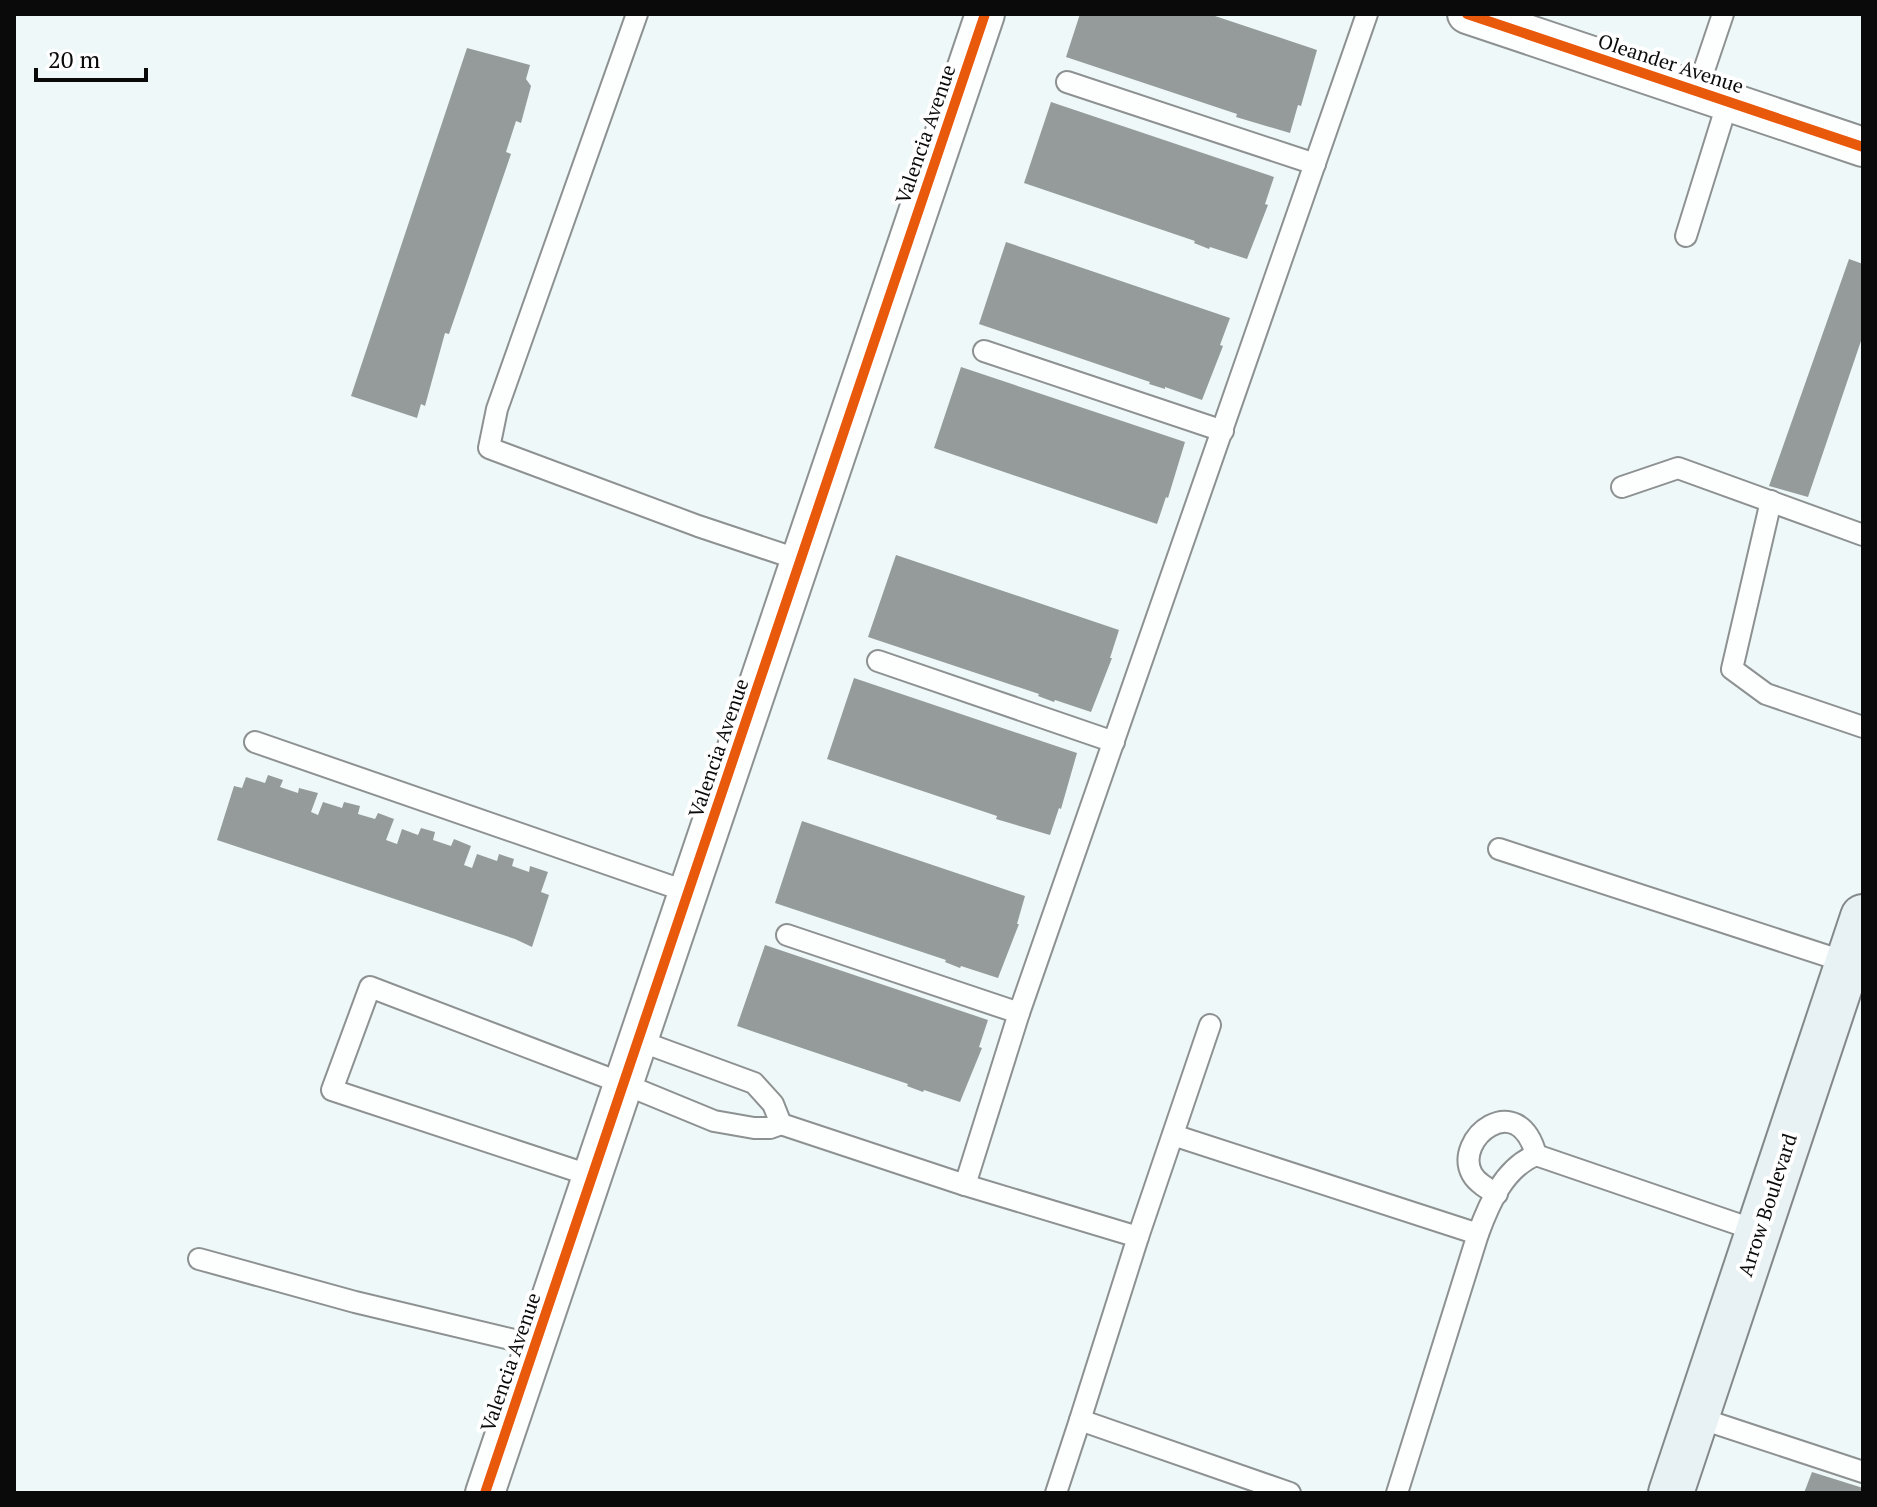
<svg xmlns="http://www.w3.org/2000/svg" width="1877" height="1507" font-family="'PT Serif',serif">
	<rect width="100%" height="100%" fill="#eff8f8"/>
	<!-- building -->
	<g fill="#959b9a">
		<path d="M1080,14H1209L1317,50L1301,106L1298,105L1290,133L1236,117L1237,114L1066,57Z"/>
		<path d="M467,48L530,65L526,79L531,86L521,123L516,121L506,152L511,154L449,334L445,333L425,406L421,404L417,418L351,396Z"/>
		<path d="M1051,102L1274,177L1265,204L1268,205L1247,259L1210,247L1209,249L1194,243L1195,241L1024,183Z"/>
		<path d="M1006,242L1230,318L1220,345L1223,346L1202,400L1165,387V389L1149,384L1150,382L979,324Z"/>
		<path d="M1849,259L1863,264V335L1808,497L1769,486Z"/>
		<path d="M961,367L1185,442L1168,498L1166,497L1157,524L934,448Z"/>
		<path d="M896,555L1119,630L1110,658H1112L1091,712L1055,700L1054,702L1038,696L1039,694L868,637Z"/>
		<path d="M854,678L1077,753L1061,809L1059,808L1050,835L996,819L997,816L827,759Z"/>
		<path d="M268,775L283,780L280,787L298,793L299,788L318,793L311,812L318,815L323,802L342,808L344,802L360,806L358,814L375,819L378,813L394,819L386,840L397,844L402,829L418,835L421,828L435,832L433,840L451,846L454,839L471,846L464,865L472,868L477,854L497,861L499,854L514,859L512,866L529,872L530,866L548,872L541,892L549,895L532,947L515,939L217,840L234,786L242,788L246,777L265,783Z"/>
		<path d="M802,821L1025,896L1017,924H1019L998,978L961,966L960,968L945,962L946,960L775,903Z"/>
		<path d="M765,945L988,1020L979,1047L982,1048L960,1102L924,1090L923,1092L907,1086L908,1084L737,1026Z"/>
		<path d="M1812,1472L1863,1488V1493H1804Z"/>
	</g>
	<g fill="none" stroke-linecap="round" stroke-linejoin="round">
		<!-- lane casing -->
		<g stroke="#8d9191" stroke-width="24">
			<g id="lane">
				<path d="M637,14L497,409L489,448L698,526L800,560"/>
				<path d="M1067,82L1315,164"/>
				<path d="M1697,91L1723,14"/>
				<path d="M1686,236L1728,101"/>
				<path d="M984,351L1223,431"/>
				<path d="M1622,487L1678,468L1863,535"/>
				<path d="M1771,501L1732,669L1766,694L1863,727"/>
				<path d="M878,661L1114,742"/>
				<path d="M255,742L688,892"/>
				<path d="M1499,849L1852,964"/>
				<path d="M787,935L1019,1013"/>
				<path d="M781,1124L965,1185L1019,1013L1367,14"/>
				<path d="M1173,1135L1478,1234"/>
				<path d="M592,1176L332,1090L370,987L624,1084L714,1121L754,1128H770L781,1124L773,1104L754,1083L637,1040"/>
				<path d="M965,1185L1138,1237L1080,1420L1290,1493"/>
				<path d="M1497,1194C1488,1189 1477,1183 1472,1174C1453,1139 1518,1087 1536,1155"/>
				<path d="M1138,1237L1210,1025"/>
				<path d="M199,1259L355,1302L535,1345"/>
				<path d="M1696,1417L1863,1472"/>
				<path d="M1056,1493L1080,1420"/>
				<path d="M1397,1493L1478,1234C1489,1204 1504,1168 1536,1155L1758,1231"/>
			</g>
		</g>
		<!-- street casing -->
		<g stroke="#8d9191" stroke-width="42">
			<g id="street">
				<path d="M1467,14L1863,147"/>
				<path d="M485,1493L985,14"/>
			</g>
		</g>
		<!-- secondary casing -->
		<g stroke="#848888" stroke-width="48">
			<path id="secondary" d="M1671,1493L1863,917"/>
		</g>
		<!-- lane -->
		<use href="#lane" stroke="#fdfefe" stroke-width="20"/>
		<!-- street -->
		<use href="#street" stroke="#fdfefe" stroke-width="38"/>
		<!-- secondary -->
		<use href="#secondary" stroke="#e8f1f3" stroke-width="44"/>
		<!-- cycleway casing -->
		<g stroke="#fff" stroke-width="15">
			<g id="cycleway">
				<path d="M1467,14L1863,147"/>
				<path d="M485,1493L985,14"/>
			</g>
		</g>
		<!-- cycleway -->
		<use href="#cycleway" stroke="#e8590c" stroke-width="10"/>
	</g>
	<g text-anchor="middle" dominant-baseline="central" stroke-width="8" stroke-linejoin="round" paint-order="stroke">
		<!-- street labels -->
		<g font-size="20" fill="#0a0a0a" stroke="#fff">
			<text transform="translate(1671 63) rotate(18)">Oleander Avenue</text>
			<text transform="translate(925 134) rotate(-71)">Valencia Avenue</text>
			<text transform="translate(718 748) rotate(-71)">Valencia Avenue</text>
			<text transform="translate(1767 1205) rotate(-72)">Arrow Boulevard</text>
			<text transform="translate(510 1362) rotate(-71)">Valencia Avenue</text>
		</g>
	</g>
	<!-- border -->
	<rect width="1877" height="1507" fill="none" stroke="#0a0a0a" stroke-width="32"/>
	<!-- scale -->
	<path d="M36 68v12h110v-12" fill="none" stroke="#0a0a0a" stroke-width="4"/>
	<text x="48" y="68" font-size="24" fill="#0a0a0a" stroke="#ffffff" stroke-width="6" paint-order="stroke">20 m</text>
</svg>
